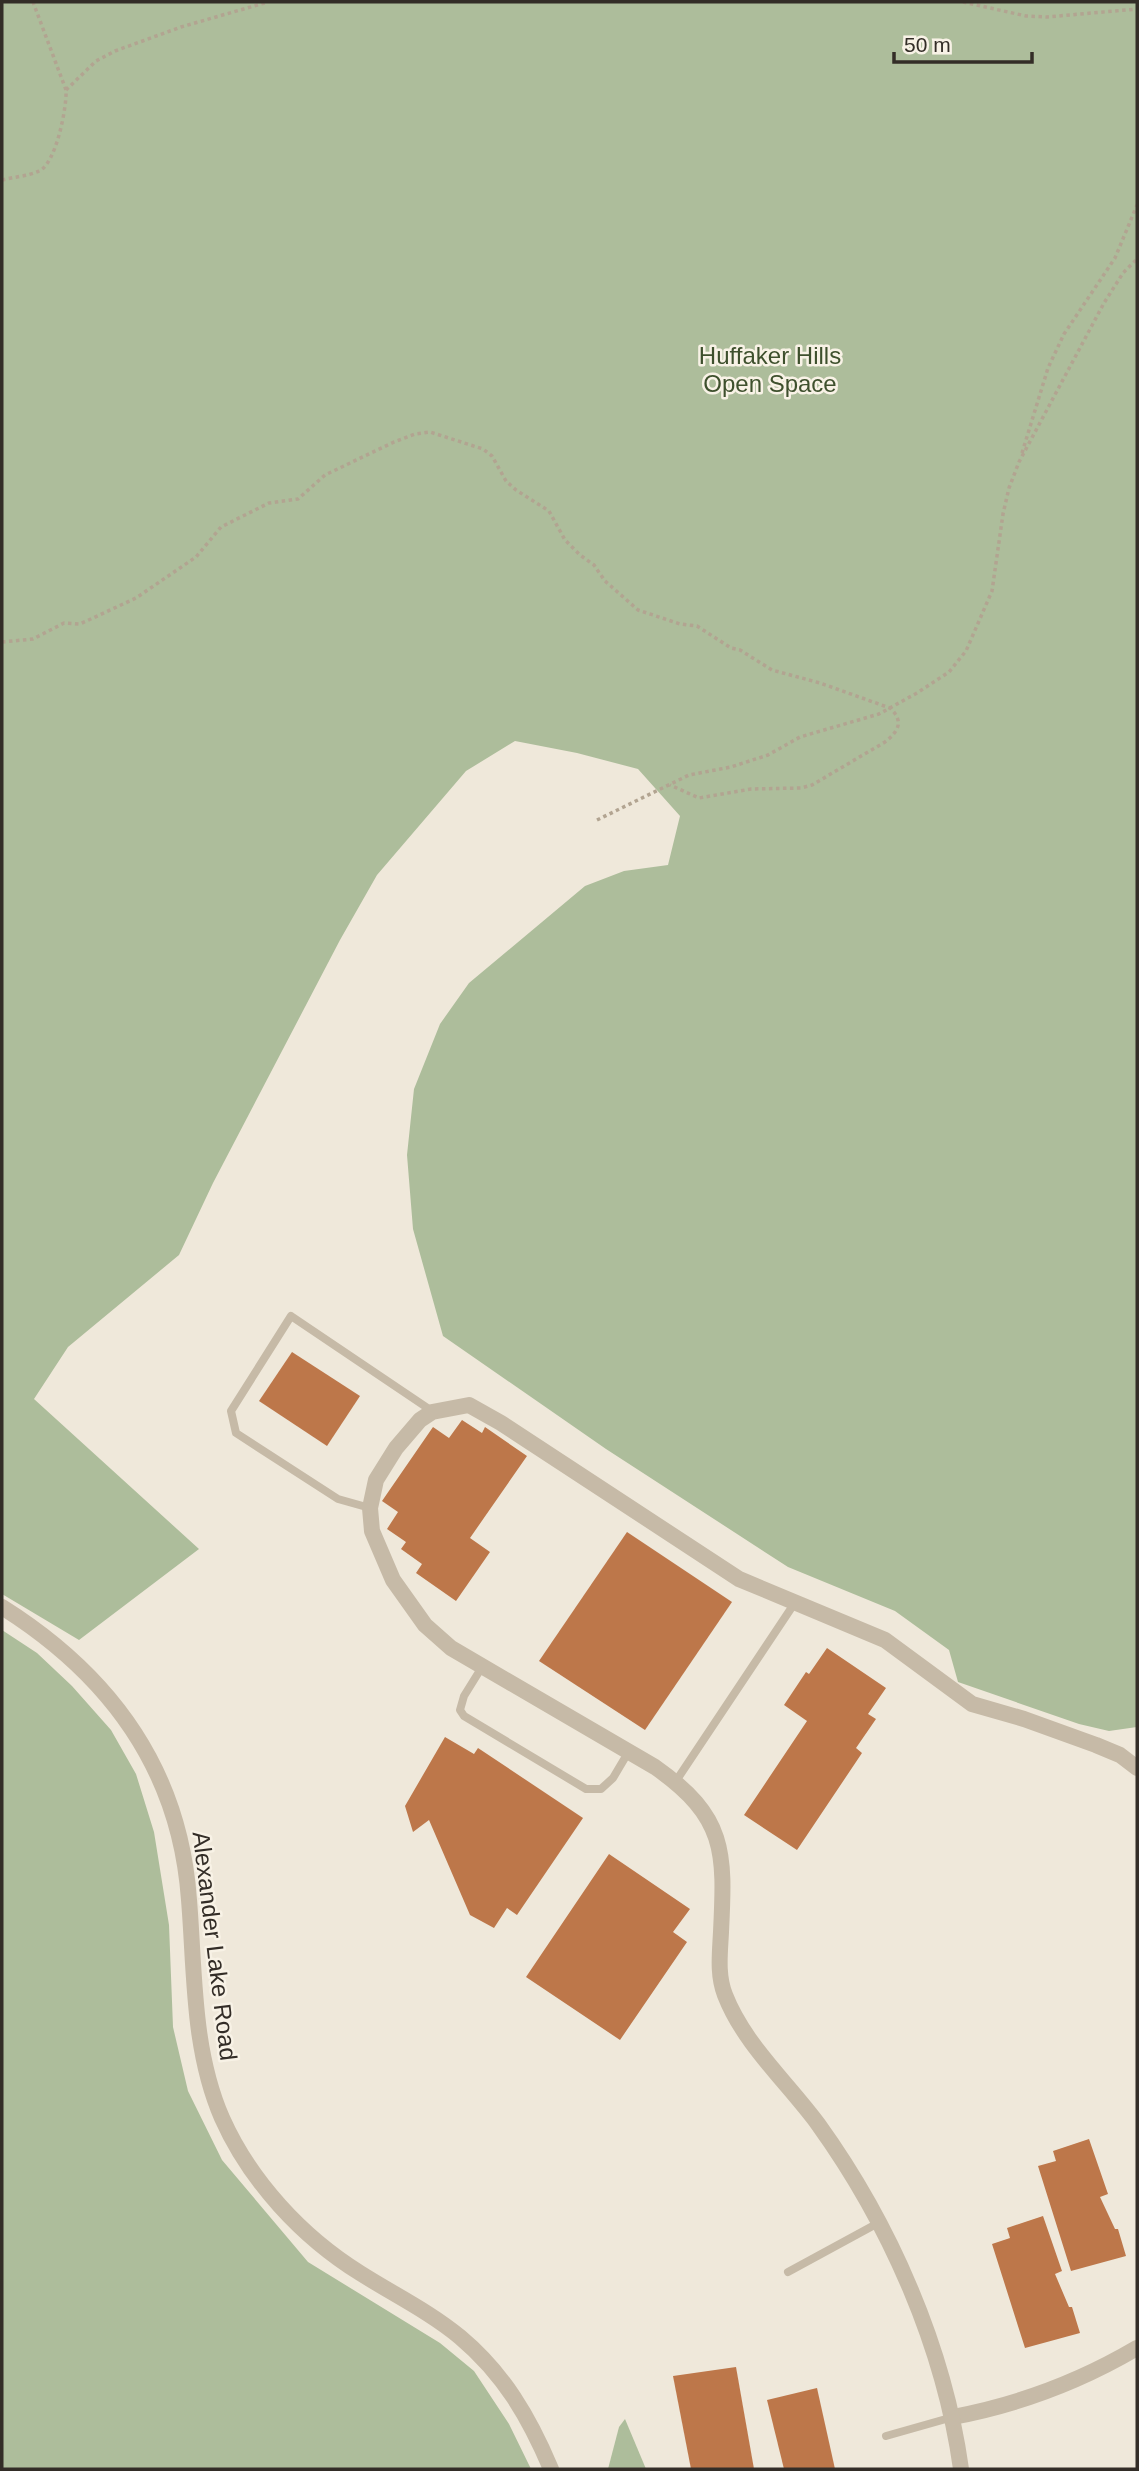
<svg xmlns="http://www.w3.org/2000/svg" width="1139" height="2471" font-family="Arial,sans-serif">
	<rect width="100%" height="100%" fill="#efe8da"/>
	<!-- green -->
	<g fill="#adbd9b">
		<path d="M2,2H1137V1727L1109,1731L1079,1724L958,1682L949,1650L895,1611L788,1567L606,1449L443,1336L413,1229L407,1155L414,1089L440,1024L469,983L585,886L624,871L668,865L680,816L638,769L577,753L515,741L466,771L377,875L340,940L213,1183L179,1255L68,1347L34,1399L199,1549L79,1640L2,1594Z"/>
		<path d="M2,1630L37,1653L72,1686L111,1730L136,1774L154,1832L169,1925L173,2027L188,2091L222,2160L308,2262L440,2343L474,2371L509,2424L531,2469H2Z"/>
		<path d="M625,2419L646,2469H608L619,2427Z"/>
	</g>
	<!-- building -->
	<g fill="#bd774a">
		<path d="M292,1352L360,1396L327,1446L259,1401Z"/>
		<path d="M462,1420L482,1433L485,1427L527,1456L470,1538L490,1552L456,1601L416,1573L422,1564L401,1549L406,1542L387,1529L398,1512L382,1501L433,1427L449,1438Z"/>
		<path d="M627,1532L732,1602L645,1730L539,1661Z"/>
		<path d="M827,1648L886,1688L868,1714L876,1719L856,1748L862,1753L797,1850L744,1815L807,1721L784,1705L806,1672L809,1674Z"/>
		<path d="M445,1737L474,1754L478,1748L583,1818L517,1915L507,1908L494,1928L470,1915L429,1820L413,1832L405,1806Z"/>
		<path d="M609,1854L690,1909L673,1932L687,1942L620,2040L526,1977Z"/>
		<path d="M1089,2139L1108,2194L1100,2197L1115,2229H1118L1126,2256L1071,2271L1038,2166L1056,2161L1053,2151Z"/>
		<path d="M1043,2216L1062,2271L1055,2274L1069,2307H1072L1080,2333L1025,2348L992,2244L1010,2238L1007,2228Z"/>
		<path d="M736,2367L754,2469H691L673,2376Z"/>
		<path d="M817,2388L835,2469H784L767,2400Z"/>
	</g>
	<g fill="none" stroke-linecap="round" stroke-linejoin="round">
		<!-- path -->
		<g stroke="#b2a491" stroke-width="3.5" stroke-dasharray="3.5 3.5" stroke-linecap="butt">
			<path d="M963,2L1026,16L1047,17L1137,9"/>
			<path d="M66,90L96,61L115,51L181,27L268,2"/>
			<path d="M2,180C13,177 29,176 39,171C56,164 67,107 66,90L33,2"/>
			<path d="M1022,453L1048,368L1064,334L1115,258L1137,205"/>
			<path d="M2,642L33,639L64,623L80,624L136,598L196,557L221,527L269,503L298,499L325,475L394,442L415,434L430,432L483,449L492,456L506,481L516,490L549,511L565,540L580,555L594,565L605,581L638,610L680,624L697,626L731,648L740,650L772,670L820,683L890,708C904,721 899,731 885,742L812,785L801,788L751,789L699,798L670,785"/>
			<path d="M597,820L689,775L731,767L768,755L800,737L879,714L917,693L949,672L966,651L992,591L1003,514L1009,488L1019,462L1104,303L1123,273L1137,259"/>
		</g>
		<!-- lane -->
		<g stroke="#c6baa7" stroke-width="8">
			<path d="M370,1508L338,1499L236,1433L231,1411L291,1316L432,1411"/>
			<path d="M482,1667L464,1696L460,1710L464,1716L586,1789H601L613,1778L629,1751"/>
			<path d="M676,1781L796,1601"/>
			<path d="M788,2272L880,2222"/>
			<path d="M886,2436L953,2417"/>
		</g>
		<!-- street -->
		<g stroke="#c6baa7" stroke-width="16">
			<path d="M2,1607C110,1675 180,1770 189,1900C195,1972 192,2049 222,2118C250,2181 302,2237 360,2273C393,2294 430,2312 460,2337C504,2374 529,2417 551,2469"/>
			<path d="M953,2417C1017,2405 1081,2381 1137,2348"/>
			<path d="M961,2469C944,2347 890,2224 818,2124C787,2082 744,2044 725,1995C717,1975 720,1953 721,1932C725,1851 726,1817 655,1767L451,1648L425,1625L393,1580L372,1531L370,1508L376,1480L396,1448L420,1420L432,1412L469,1405L501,1423L739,1579L885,1640L972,1704L1024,1719L1096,1745L1120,1755L1137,1768"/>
		</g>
	</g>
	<g text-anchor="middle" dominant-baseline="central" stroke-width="5" stroke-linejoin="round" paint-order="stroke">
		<!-- park labels -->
		<g font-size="24" fill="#3e502d" stroke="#f8f2e6">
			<text x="770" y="355">Huffaker Hills<tspan x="770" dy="28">Open Space</tspan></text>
		</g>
		<!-- street labels -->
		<g font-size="24" fill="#332d27" stroke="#f8f2e6">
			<text transform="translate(215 1946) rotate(83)">Alexander Lake Road</text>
		</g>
	</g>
	<!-- border -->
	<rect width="1139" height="2471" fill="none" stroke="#332d27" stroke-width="7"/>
	<!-- scale -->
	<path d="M894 52v10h138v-10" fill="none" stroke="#332d27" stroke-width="3.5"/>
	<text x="904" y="52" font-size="21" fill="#332d27" stroke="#f8f2e6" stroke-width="5" paint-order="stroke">50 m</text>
</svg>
